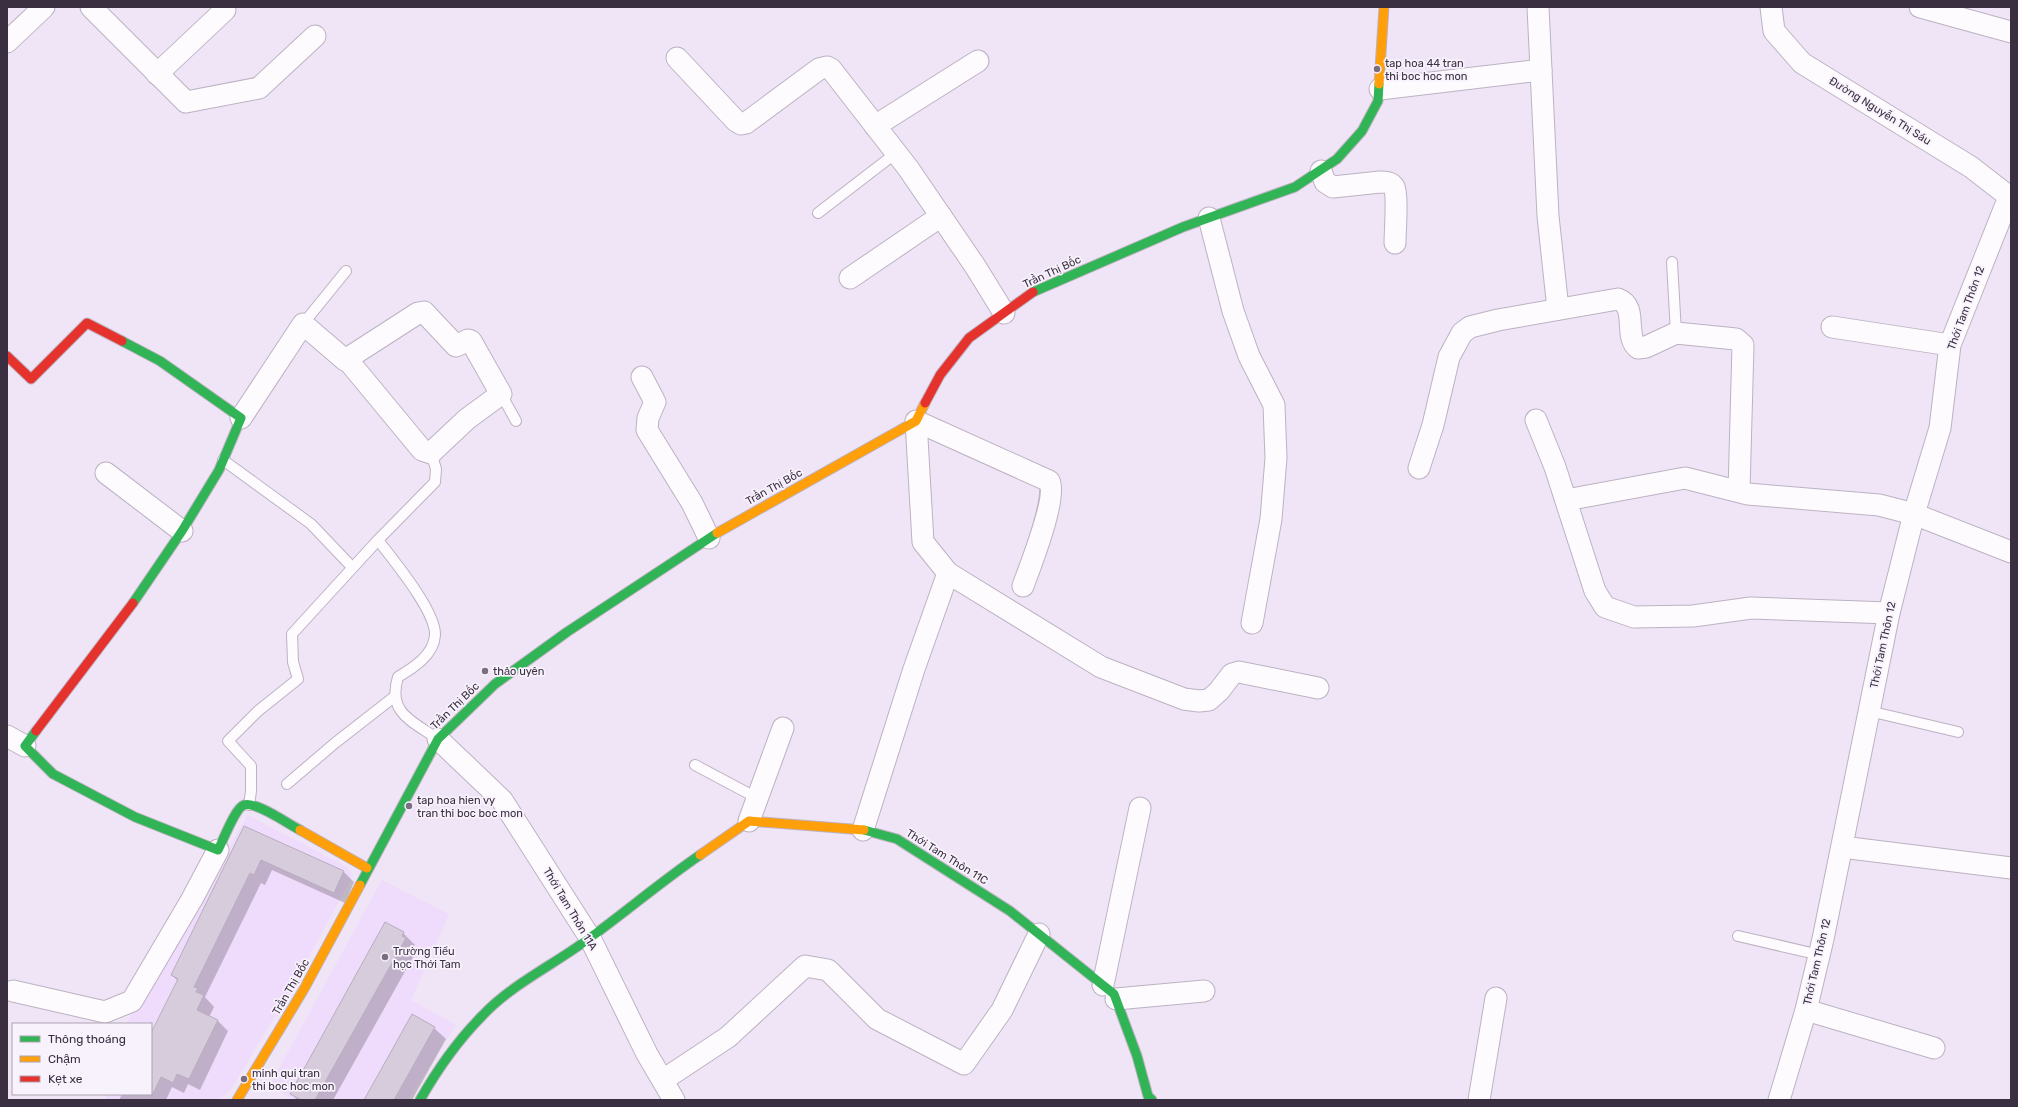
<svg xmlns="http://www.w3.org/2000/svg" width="2018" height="1107" font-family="Rubik,sans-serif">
	<rect width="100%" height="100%" fill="#f0e5f6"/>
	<!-- built -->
	<g fill="#efdbfb">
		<path d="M248,815L347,867L353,875L296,981L230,1091L218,1100H105L107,1094H151V1024H126Z"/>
		<path d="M382,880L449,914L411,1000L456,1025L408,1100H294L270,1085Z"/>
	</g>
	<!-- shadow -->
	<g fill="#0003">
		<path d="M244,827L343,871L354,882L345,903L272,870L265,885L261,883L205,997L214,1007L209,1017L217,1020L228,1031L200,1090L188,1084L184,1093L172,1087L166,1100H119L122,1094H151V1035L178,981L172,975Z"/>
		<path d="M403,933L415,945L413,947L417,950L333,1100H297L291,1093Z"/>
		<path d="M434,1028L446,1039L412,1100H365Z"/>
	</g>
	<!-- building -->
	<g fill="#d6ccdc" stroke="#b8aebe">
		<path d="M244,826L344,871L334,893L261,860L254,875L250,873L194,987L198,988L196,992L204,995L197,1010L218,1020L189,1079L177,1074L173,1083L161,1077L151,1098V1033L178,979L171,975Z"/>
		<path d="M385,922L404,932L402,936L406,938L315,1100H301L290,1094Z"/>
		<path d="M412,1014L435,1027L394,1100H364Z"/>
	</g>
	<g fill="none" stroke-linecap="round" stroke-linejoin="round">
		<!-- lane casing -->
		<g stroke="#bcb2c2" stroke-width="12">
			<g id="lane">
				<path d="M818,213L896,153"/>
				<path d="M1672,262L1676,333"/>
				<path d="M303,324L346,271"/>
				<path d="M501,394L516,421"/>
				<path d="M431,453L436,469L435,482L378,540C393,560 436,611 435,635C434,655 413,668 398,677C387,713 412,721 438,739"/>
				<path d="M223,460L311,524L352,567"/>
				<path d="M1869,711L1958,732"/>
				<path d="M695,765L757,798"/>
				<path d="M287,784L335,743L394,697"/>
				<path d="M249,805L251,791V766L228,741L258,711L298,679L293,662L292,634L378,540"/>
				<path d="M1738,936L1820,955"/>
			</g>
		</g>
		<!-- street casing -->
		<g stroke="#bcb2c2" stroke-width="23">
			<g id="street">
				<path d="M91,7L186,102L259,88L315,36"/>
				<path d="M1538,7L1541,70"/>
				<path d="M1771,7L1774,31L1802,63L1971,167L2011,198"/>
				<path d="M1920,7L2011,32"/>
				<path d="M7,42L44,7"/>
				<path d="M677,58L736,121L741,124L746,123L819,69L827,67L831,69L908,168L975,266L1004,313"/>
				<path d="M157,74L225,10"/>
				<path d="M1380,89L1541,70L1548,216L1558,309"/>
				<path d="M875,126L978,61"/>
				<path d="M1321,171L1325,182L1333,187L1380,182C1385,182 1391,182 1394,187C1398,195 1395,233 1395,243"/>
				<path d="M1209,218L1233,311L1249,356L1274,405L1276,458L1271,519L1252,623"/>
				<path d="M850,278L941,216"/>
				<path d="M1832,327L1950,345"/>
				<path d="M642,377L655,402L648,418L647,430L692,503L709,538"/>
				<path d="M241,418L303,324L345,360L350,363L422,450L431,453L435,449L467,419L501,394L471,341L468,340L456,346L424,312L418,313L345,360"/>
				<path d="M1536,420L1555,467L1595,591L1605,607L1634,617L1693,616L1751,608L1889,613"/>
				<path d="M1419,468L1433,425L1449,357L1462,333L1470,327L1498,320L1618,299C1639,307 1623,336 1638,348L1646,347L1676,333L1736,339L1743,345L1739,491"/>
				<path d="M106,473L182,531"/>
				<path d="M1566,500L1685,478L1748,494L1879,505L1914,514L2011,552"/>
				<path d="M1023,586C1030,567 1058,496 1049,481L916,421L923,542L948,573L1101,667L1184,699L1199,701L1209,700L1219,691L1232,674L1239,672L1318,688"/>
				<path d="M7,736L25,746"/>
				<path d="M438,739L502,800L590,938L647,1054L674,1100"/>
				<path d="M749,821L783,728"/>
				<path d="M863,830L914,669L948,573"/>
				<path d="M1842,847L2011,868"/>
				<path d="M1103,985L1140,808"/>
				<path d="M13,991L105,1012L132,1001L192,899L218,850"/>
				<path d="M1116,999L1204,991"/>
				<path d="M1806,1010L1934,1048"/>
				<path d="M663,1080L728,1037L805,966L828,970L877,1019L964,1064L1002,1010L1039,934"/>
				<path d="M1479,1100L1496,998"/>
				<path d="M1779,1100L1806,1010L1823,939L1889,613L1914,514L1940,428L1950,345L2009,197"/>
			</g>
		</g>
		<!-- fast casing -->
		<g stroke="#bcb2c2" stroke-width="11">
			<g id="fast">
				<path d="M1033,292L1183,227L1295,187L1337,159L1362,131L1378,101L1379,84"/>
				<path d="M122,341L160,361L241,418L219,470L182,531L133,603"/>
				<path d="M36,731L25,746L53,774L135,817L218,850C223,841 235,808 244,805C256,801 288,824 300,830"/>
				<path d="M864,830L897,839L1010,911L1114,994L1137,1056L1148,1096L1152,1100"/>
				<path d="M360,885L438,739L495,684L567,632L717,533"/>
				<path d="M420,1100C437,1070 458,1040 483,1015C512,984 557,963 591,937C628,910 662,881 700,855"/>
			</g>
		</g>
		<!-- slow casing -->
		<g stroke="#bcb2c2" stroke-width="11">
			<g id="slow">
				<path d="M1379,84L1384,7"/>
				<path d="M717,533L916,421L925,403"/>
				<path d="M300,830L367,868"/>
				<path d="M700,855L749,821L864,830"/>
				<path d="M237,1100L304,989L360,885"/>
			</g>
		</g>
		<!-- jam casing -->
		<g stroke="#bcb2c2" stroke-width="11">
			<g id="jam">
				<path d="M7,356L31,379L87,323L122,341"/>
				<path d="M925,403L940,375L969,338L1033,292"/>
				<path d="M36,731L133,603"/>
			</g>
		</g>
		<!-- lane -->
		<use href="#lane" stroke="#fdfbfe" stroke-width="10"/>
		<!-- street -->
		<use href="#street" stroke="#fdfbfe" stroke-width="21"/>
		<!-- fast -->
		<use href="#fast" stroke="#30b455" stroke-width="9"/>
		<!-- slow -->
		<use href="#slow" stroke="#ff9f0a" stroke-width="9"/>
		<!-- jam -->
		<use href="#jam" stroke="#e5322d" stroke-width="9"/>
	</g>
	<!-- markers -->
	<g fill="#7a6f80" stroke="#f8f2fc" stroke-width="1.5">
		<circle cx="1377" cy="69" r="4"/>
		<circle cx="485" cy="671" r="4"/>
		<circle cx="409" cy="806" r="4"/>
		<circle cx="385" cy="957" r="4"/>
		<circle cx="244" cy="1079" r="4"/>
	</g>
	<g text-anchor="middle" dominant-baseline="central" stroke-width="3.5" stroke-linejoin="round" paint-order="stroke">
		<!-- poi labels -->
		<g font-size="11" fill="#3a2f41" stroke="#f8f2fc" text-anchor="start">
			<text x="1385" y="63">tap hoa 44 tran<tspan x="1385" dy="13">thi boc hoc mon</tspan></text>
			<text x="493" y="671">thảo uyên</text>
			<text x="417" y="800">tap hoa hien vy<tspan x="417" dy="13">tran thi boc boc mon</tspan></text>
			<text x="393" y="951">Trường Tiểu<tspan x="393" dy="13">học Thới Tam</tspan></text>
			<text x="252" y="1073">minh qui tran<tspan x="252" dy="13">thi boc hoc mon</tspan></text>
		</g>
		<!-- street labels -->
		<g font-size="11" fill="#3a2f41" stroke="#f8f2fc">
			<text transform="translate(1880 111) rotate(32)">Đường Nguyễn Thị Sáu</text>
			<text transform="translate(1052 272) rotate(-25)">Trần Thị Bốc</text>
			<text transform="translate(1966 308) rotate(-70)">Thới Tam Thôn 12</text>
			<text transform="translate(774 487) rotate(-29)">Trần Thị Bốc</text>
			<text transform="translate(1883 645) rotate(-78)">Thới Tam Thôn 12</text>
			<text transform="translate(455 706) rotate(-44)">Trần Thị Bốc</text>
			<text transform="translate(947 857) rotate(32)">Thới Tam Thôn 11C</text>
			<text transform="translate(570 909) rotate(59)">Thới Tam Thôn 11A</text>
			<text transform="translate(1817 962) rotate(-77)">Thới Tam Thôn 12</text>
			<text transform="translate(291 987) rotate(-60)">Trần Thị Bốc</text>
		</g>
	</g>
	<!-- border -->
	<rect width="2018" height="1107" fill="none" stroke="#3a2f41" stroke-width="16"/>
	<!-- legend -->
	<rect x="12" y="1023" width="140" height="72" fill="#f8f2fc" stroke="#aca4b1"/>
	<rect x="20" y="1036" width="20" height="6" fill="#30b455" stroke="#aca4b1"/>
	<text x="48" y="1043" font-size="12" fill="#3a2f41">Thông thoáng</text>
	<rect x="20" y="1056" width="20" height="6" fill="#ff9f0a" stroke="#aca4b1"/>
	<text x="48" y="1063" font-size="12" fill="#3a2f41">Chậm</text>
	<rect x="20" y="1076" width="20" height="6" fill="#e5322d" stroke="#aca4b1"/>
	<text x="48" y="1083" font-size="12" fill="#3a2f41">Kẹt xe</text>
</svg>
